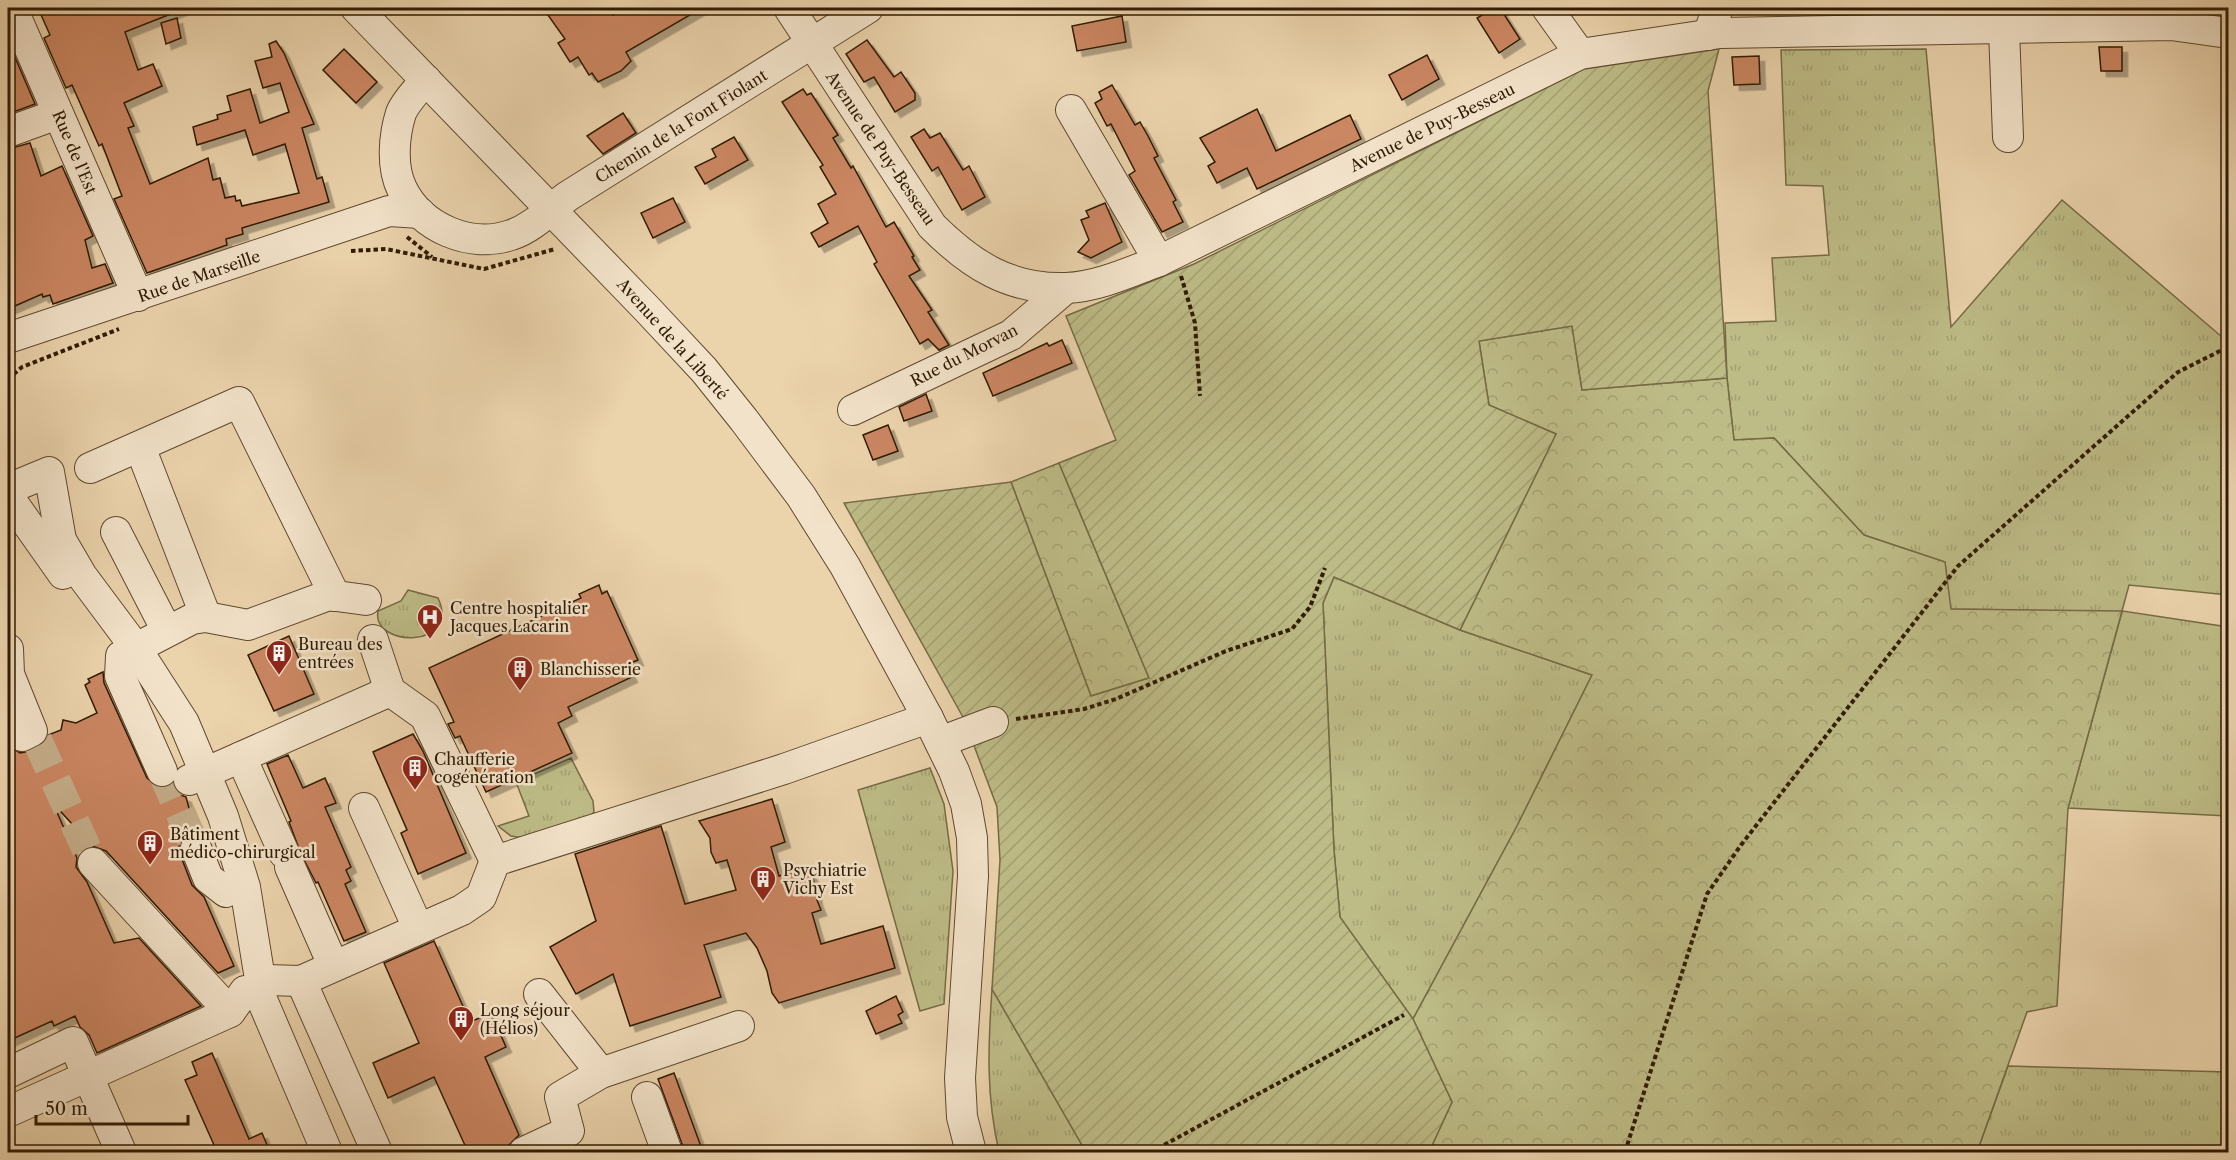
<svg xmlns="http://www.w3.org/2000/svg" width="2236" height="1160" font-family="'Libre Caslon Text',serif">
	<defs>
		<pattern id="grass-tufts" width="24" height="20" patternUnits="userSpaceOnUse" patternTransform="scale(1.5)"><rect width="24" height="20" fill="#bdbb86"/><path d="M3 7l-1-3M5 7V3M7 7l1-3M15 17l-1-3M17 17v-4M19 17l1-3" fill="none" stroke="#a3a072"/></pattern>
		<pattern id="forest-crowns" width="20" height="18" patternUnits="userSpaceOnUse" patternTransform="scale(1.5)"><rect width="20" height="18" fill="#bdbb86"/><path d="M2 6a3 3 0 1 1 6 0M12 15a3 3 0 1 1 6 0" fill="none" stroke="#a3a072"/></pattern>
		<pattern id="garden-furrows" width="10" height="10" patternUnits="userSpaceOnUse" patternTransform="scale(1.5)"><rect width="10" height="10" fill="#bdbb86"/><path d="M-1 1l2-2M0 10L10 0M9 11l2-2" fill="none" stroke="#a3a072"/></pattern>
		<filter id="shadow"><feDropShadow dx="5.5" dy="5.5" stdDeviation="0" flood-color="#0004"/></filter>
	</defs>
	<rect width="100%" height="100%" fill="#ebd3ac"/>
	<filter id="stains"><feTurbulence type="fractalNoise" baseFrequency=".00333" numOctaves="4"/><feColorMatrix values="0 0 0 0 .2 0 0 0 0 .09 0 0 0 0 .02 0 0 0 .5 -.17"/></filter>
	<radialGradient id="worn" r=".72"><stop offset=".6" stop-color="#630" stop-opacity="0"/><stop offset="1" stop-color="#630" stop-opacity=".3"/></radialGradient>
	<!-- grass -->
	<g fill="url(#grass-tufts)" stroke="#766b45" stroke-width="1.5">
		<path d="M1926,49L1951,327L2062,200L2222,337L2228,335V595L2129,585L2122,611L2228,627V816L2068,808L2122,612L1950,609L1945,562L1864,535L1774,438L1734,440L1727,378L1725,323L1776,321L1772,258L1829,255L1823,186L1786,185L1781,50Z"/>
		<path d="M1334,577L1460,630L1592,675L1516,828L1413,1019L1340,918L1334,850L1323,603Z"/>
		<path d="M408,590L438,598C462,649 371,648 378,611L401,601Z"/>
		<path d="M571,758L593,801L594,812L587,819L524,838L511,836L498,826L529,816L516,782Z"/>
		<path d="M930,768L944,804L953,871L944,1004L920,1011L858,790Z"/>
		<path d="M992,989L1086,1152H999C986,1095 988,1047 992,989Z"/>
		<path d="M2008,1066L2228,1072V1152H1977Z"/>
	</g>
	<!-- forest -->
	<g fill="url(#forest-crowns)" stroke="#766b45" stroke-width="1.5">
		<path d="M1572,326L1582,390L1727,378L1734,440L1774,438L1864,535L1945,562L1951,609L2122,611L2068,808L2057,1006L2027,1012L1977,1152H1429L1452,1102L1413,1019L1516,828L1592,675L1460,630L1556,434L1489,405L1479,341Z"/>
		<path d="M1059,463L1149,678L1091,696L1011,482Z"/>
	</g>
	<!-- garden -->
	<path fill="url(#garden-furrows)" stroke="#766b45" stroke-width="1.5" d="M1719,49L1708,91L1727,378L1582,390L1572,326L1479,341L1489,405L1556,434L1460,630L1334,577L1323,603L1334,850L1340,917L1413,1019L1452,1102L1429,1152H1086L992,989L1000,860L997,807L964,719L844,503L1011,482L1091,696L1149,678L1059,463L1116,440L1066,316L1194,264L1584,69Z"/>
	<!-- building -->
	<g fill="#cb8662" stroke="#2f1b04" stroke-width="1.5" filter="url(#shadow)">
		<path d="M38,8H186L125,32L138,70L153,64L162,86L124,103L134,126L128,128L150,184L208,158L213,180L220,178L225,198L235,196L236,201L240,200L242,206L299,193L285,144L253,155L245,130L197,145L193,127L218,119L217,115L231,111L227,96L250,89L260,123L289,112L280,83L263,88L255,61L272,57L269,44L276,41L284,53L314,124L302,128L317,179L322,177L329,202L242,228L243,234L226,239L227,245L147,273L114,199L122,196L102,144L99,146L72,85L66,88L44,38L50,35Z"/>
		<path d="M543,8H604L613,15L626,8H702L626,52L631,61L621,71L598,82L592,73L589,75L578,57L570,62L558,43L565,39Z"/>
		<path d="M1494,8H1500L1520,39L1499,53L1477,18Z"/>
		<path d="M1122,16L1126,42L1077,51L1072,26Z"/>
		<path d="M177,18L181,38L166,44L161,23Z"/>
		<path d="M867,40L894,77L901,72L915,93V100L895,112L874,77L864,82L846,54Z"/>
		<path d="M8,41L35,104L8,114Z"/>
		<path d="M2099,47H2122V71H2101Z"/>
		<path d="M344,49L377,82L356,103L323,70Z"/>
		<path d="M1427,55L1439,79L1402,100L1389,75Z"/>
		<path d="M1759,56L1760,84L1734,85L1732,57Z"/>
		<path d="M1112,85L1135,125L1140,122L1148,136L1158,156L1154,158L1176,200L1173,202L1183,222L1162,232L1129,175L1135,171L1111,124L1107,126L1095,103L1102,99L1099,92Z"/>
		<path d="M803,89L807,95L811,93L838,135L833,138L851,168L853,166L886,227L894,222L914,256L912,257L920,270L909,276L932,310L928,312L949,345L939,350L928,339L920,344L874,264L877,262L858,226L819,247L811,233L828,223L818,204L836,194L820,167L823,165L782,102Z"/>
		<path d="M1257,109L1276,151L1350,115L1361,139L1257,189L1247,168L1217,183L1208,166L1215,162L1200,138Z"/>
		<path d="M623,113L636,133L603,154L587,136Z"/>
		<path d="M924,129L930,138L940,133L963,170L969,166L985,197L962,210L938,167L932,171L911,137Z"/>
		<path d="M734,137L748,160L705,184L695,167L716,157L712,149Z"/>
		<path d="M30,143L41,176L62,166L93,236L85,240L92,268L105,264L113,283L53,304L50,295L43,297L42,294L8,309V149Z"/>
		<path d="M673,198L685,222L653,238L641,213Z"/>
		<path d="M1105,203L1122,242L1091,258L1078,252L1089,240L1081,220L1089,217L1086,211Z"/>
		<path d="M1062,340L1072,363L993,396L983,373L1047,343L1049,346Z"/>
		<path d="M926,394L932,411L904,421L899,407Z"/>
		<path d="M888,425L898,451L873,460L863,435Z"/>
		<path d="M599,585L602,594L607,591L638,660L626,665L632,677L568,707L572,716L558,723L572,753L486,792L460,736L455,738L448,724L454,722L429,668L581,598L579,594Z"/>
		<path d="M289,636L314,694L274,711L248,655Z"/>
		<path d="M103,672L104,683L147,778L160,788L173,784L178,794L186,797L195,831L182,838L179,846L180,854L192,885L204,897L234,966L218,973L106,851L92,846L53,803L77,858L76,867L87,882L114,943L139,938L201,1006L97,1053L89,1035L80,1027L75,1016L54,1026L52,1021L8,1041V745L20,753L30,751L46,741L48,735L61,730L63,720L76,723L97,713L85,685L90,682L88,679Z"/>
		<path d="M413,734L423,751L466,853L418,874L401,833L407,830L373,752Z"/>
		<path d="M288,755L303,788L325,778L336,803L325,807L351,867L346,870L351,881L345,884L366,932L344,941L318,882L316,883L301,854L289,822L291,821L267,764Z"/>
		<path d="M772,799L785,842L771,847L779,876L807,868L813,877L817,900L821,910L812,913L821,944L883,926L895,968L779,1003L772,993L767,971L757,948L746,933L704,945L721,997L630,1026L613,974L576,994L550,947L596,921L575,854L661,826L685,904L736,890L727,860L716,863L711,852L710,838L699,821Z"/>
		<path d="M434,941L470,1022L491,1013L506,1047L485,1057L519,1135L508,1146L494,1152H468L434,1077L388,1098L373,1063L419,1043L384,963Z"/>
		<path d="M896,996L903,1012L898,1015L902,1023L876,1034L866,1011Z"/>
		<path d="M212,1053L249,1139L262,1133L270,1152H211L214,1145L185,1080L197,1075L192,1062Z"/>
		<path d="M674,1073L703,1152H685L658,1079Z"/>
	</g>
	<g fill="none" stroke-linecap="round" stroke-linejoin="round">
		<!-- minor-tunnel -->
		<g stroke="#c5ae8a" stroke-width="30" stroke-dasharray="30 15" stroke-linecap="butt">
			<path d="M37,740L93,863"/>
			<path d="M162,771L196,848"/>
		</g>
		<!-- minor casing -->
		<g stroke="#5e492e" stroke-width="32">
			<g id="minor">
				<path d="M12,8L138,296"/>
				<path d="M356,8L647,309L704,370L744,420L801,496L845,566L928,718L954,771L966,804L972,838L973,876L960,1078L962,1117L971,1152"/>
				<path d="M789,8L932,226C970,264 1009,290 1066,288C1097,287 1130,272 1159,261L1580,54L1720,33L2171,25L2228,33"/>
				<path d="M1547,8L1580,54"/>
				<path d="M2004,29L2008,137"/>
				<path d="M1708,35L1718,8"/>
				<path d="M426,80C418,89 406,101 401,113C394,135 391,167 402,189C421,228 471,249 511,235C533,228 550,209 568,196L868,8"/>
				<path d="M1071,110L1159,261"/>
				<path d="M8,132L58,114"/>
				<path d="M8,338L389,211L420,213"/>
				<path d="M853,410L1011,335L1066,288"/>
				<path d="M140,447L206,617"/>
				<path d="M90,468L239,402L335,596"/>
				<path d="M8,489L49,472L61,540L82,576L135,647L184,723L205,773L223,816L245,887L259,973"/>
				<path d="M8,496L63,574"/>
				<path d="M116,532L167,631"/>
				<path d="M373,640L390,691L425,716L495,861"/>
				<path d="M8,649L9,674L32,731L22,736"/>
				<path d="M940,742L993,722"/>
				<path d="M241,757L284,853"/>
				<path d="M162,771L120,676L121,656L192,619L206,617L248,625L329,595L366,600"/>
				<path d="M189,780L390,691"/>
				<path d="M364,808L418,928"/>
				<path d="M196,848L208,878L226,892"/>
				<path d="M93,863L230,1012"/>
				<path d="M290,867L333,965"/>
				<path d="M266,980L301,981L462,910L481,897L495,861L784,769L928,718"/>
				<path d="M301,981L377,1152"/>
				<path d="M539,994L601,1073"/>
				<path d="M260,995L327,1152"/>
				<path d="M8,1073L73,1042L121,1152"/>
				<path d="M647,1097L667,1152"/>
				<path d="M8,1112L230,1012L245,991"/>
				<path d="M524,1152L569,1131L560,1097L601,1073L739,1026"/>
			</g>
		</g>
		<!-- path -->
		<g stroke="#2f1b04" stroke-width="4" stroke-dasharray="4.5 3" stroke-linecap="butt">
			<path d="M407,237L432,257"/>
			<path d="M351,251L386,249L484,269L555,249"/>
			<path d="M1181,276L1195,323L1200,396"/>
			<path d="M8,379L22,367L119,329"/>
			<path d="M1016,719L1084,709L1116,699L1226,651L1292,629L1310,607L1325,568"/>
			<path d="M1151,1152L1404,1015"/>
			<path d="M1625,1152L1707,894L1741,845L1958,566L2178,372L2228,347"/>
		</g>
		<!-- minor -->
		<use href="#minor" stroke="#f2e2c9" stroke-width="30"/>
	</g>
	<!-- icons -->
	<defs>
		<g id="hospital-pin" transform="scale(1.35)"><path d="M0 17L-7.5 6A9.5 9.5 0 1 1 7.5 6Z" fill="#8f2418" stroke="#f2e2c9"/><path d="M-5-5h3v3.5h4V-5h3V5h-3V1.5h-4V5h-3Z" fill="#fff"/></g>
		<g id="building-pin" transform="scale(1.35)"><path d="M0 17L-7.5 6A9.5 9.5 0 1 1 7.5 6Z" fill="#8f2418" stroke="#f2e2c9"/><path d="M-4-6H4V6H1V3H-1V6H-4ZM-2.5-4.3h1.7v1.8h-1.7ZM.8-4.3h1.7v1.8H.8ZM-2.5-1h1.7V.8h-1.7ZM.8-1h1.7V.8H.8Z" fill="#fff"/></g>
	</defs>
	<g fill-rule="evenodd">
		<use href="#hospital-pin" x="430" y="617"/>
		<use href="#building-pin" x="279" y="653"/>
		<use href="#building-pin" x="520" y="669"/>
		<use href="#building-pin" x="415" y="768"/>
		<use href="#building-pin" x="150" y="843"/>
		<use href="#building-pin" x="763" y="879"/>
		<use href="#building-pin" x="461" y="1019"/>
	</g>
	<g text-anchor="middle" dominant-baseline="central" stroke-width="5" stroke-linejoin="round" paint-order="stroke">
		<!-- street labels -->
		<g font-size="16" fill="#2f1b04" stroke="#f2e2c9">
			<text transform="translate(681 126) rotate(-32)">Chemin de la Font Fiolant</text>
			<text transform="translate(1432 127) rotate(-26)">Avenue de Puy-Besseau</text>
			<text transform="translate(881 148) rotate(56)">Avenue de Puy-Besseau</text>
			<text transform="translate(75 152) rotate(67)">Rue de l'Est</text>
			<text transform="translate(199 276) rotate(-19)">Rue de Marseille</text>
			<text transform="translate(673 339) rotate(48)">Avenue de la Liberté</text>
			<text transform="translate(964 355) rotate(-27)">Rue du Morvan</text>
		</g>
		<!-- poi labels -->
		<g font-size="16" fill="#2f1b04" stroke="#f2e2c9" text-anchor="start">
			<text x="450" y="608">Centre hospitalier<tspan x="450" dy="18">Jacques Lacarin</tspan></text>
			<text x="298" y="644">Bureau des<tspan x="298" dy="18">entrées</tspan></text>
			<text x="540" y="669">Blanchisserie</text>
			<text x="434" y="759">Chaufferie<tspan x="434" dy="18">cogénération</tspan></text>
			<text x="170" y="834">Bâtiment<tspan x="170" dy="18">médico-chirurgical</tspan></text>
			<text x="783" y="870">Psychiatrie<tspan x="783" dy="18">Vichy Est</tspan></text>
			<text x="480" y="1010">Long séjour<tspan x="480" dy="18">(Hélios)</tspan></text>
		</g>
	</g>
	<!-- margin -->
	<rect width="2236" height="1160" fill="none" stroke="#ebd3ac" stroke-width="30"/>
	<rect x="9" y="9" width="2218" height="1142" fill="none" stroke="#2f1b04" stroke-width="3"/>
	<rect x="15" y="15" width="2206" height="1130" fill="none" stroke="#2f1b04" stroke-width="1.5"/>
	<!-- scale -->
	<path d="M36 1115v9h152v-9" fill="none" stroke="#2f1b04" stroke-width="3"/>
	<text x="45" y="1115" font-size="18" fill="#2f1b04" stroke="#f2e2c9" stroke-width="4.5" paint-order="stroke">50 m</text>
	<rect width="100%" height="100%" filter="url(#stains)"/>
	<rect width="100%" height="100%" fill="url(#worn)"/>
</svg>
